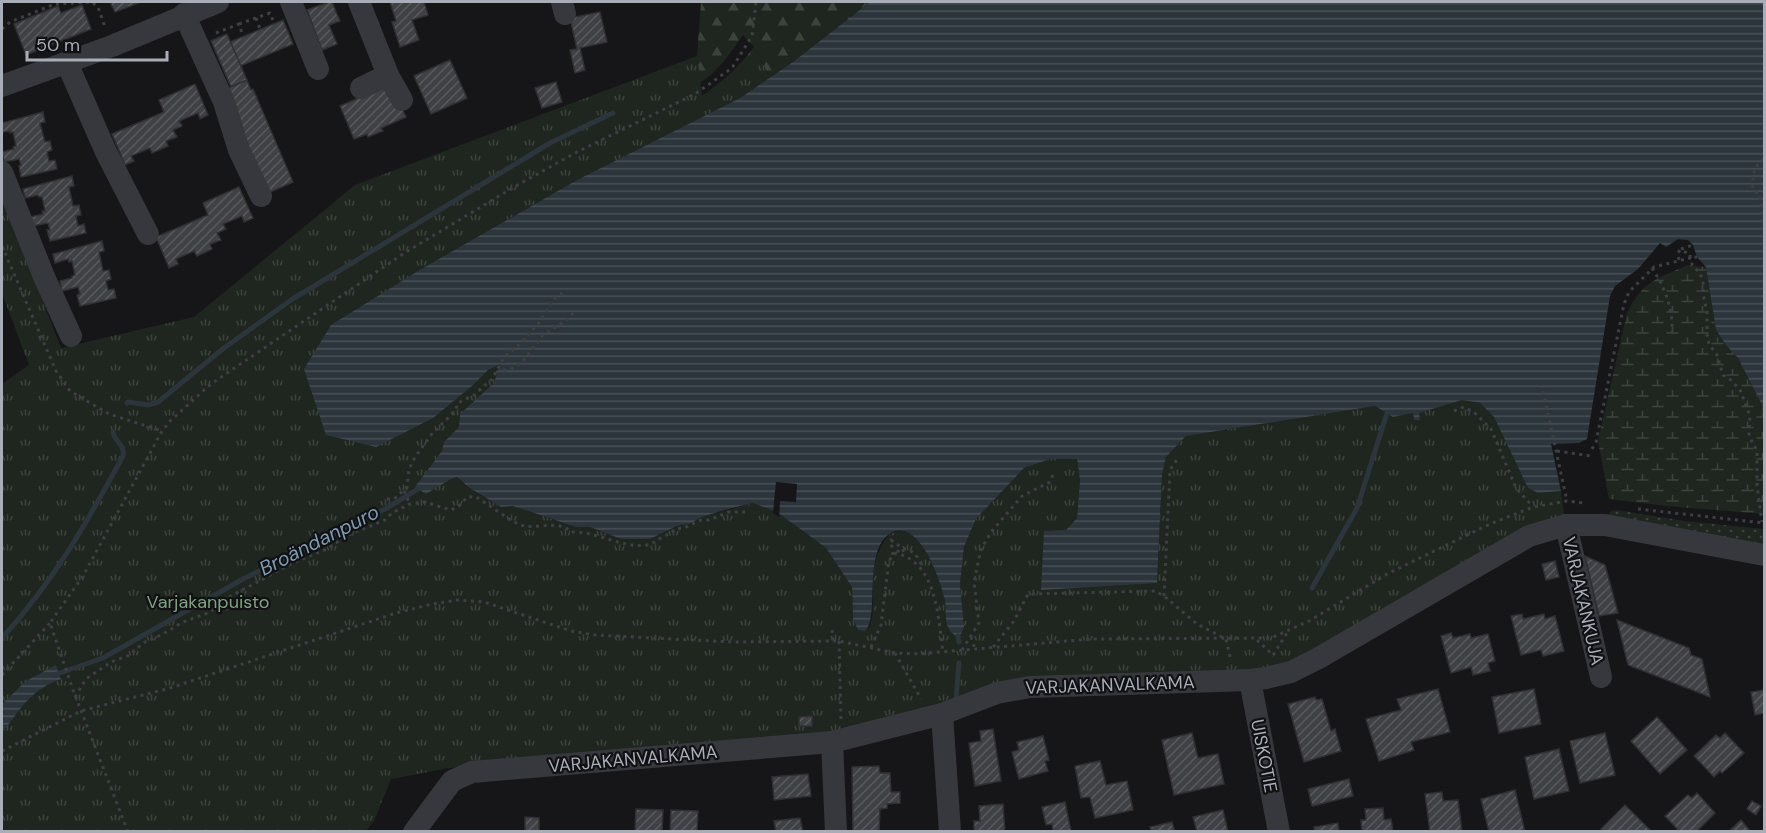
<svg xmlns="http://www.w3.org/2000/svg" width="1766" height="833" font-family="'DM Sans',sans-serif">
	<defs>
		<pattern id="grass-dots" width="8" height="8" patternUnits="userSpaceOnUse" patternTransform="scale(1.5)"><rect width="8" height="8" fill="#1e261f"/><path d="M2 2h.1M6 6h.1" fill="none" stroke="#3c433d" stroke-width="1.8" stroke-linecap="round"/></pattern>
		<pattern id="forest-firs" width="22" height="20" patternUnits="userSpaceOnUse" patternTransform="scale(1.5)"><rect width="22" height="20" fill="#1e261f"/><path d="M5 1l3.5 6h-7zM16 11l3.5 6h-7z" fill="#3c433d"/></pattern>
		<pattern id="wetland-marsh" width="20" height="14" patternUnits="userSpaceOnUse" patternTransform="scale(1.5)"><rect width="20" height="14" fill="#1e261f"/><path d="M1 5h8M5 5V1M11 12h8M15 12V8" fill="none" stroke="#3c433d"/></pattern>
		<pattern id="park-tufts" width="24" height="20" patternUnits="userSpaceOnUse" patternTransform="scale(1.5)"><rect width="24" height="20" fill="#1e261f"/><path d="M3 7l-1-3M5 7V3M7 7l1-3M15 17l-1-3M17 17v-4M19 17l1-3" fill="none" stroke="#3c433d"/></pattern>
		<pattern id="water-rules" width="6" height="5" patternUnits="userSpaceOnUse" patternTransform="scale(1.5)"><rect width="6" height="5" fill="#2c353c"/><path d="M0 2.5h6" fill="none" stroke="#485056"/></pattern>
		<pattern id="building-hatch" width="6" height="6" patternUnits="userSpaceOnUse" patternTransform="scale(1.5)"><rect width="6" height="6" fill="#404145"/><path d="M-1 1l2-2M0 6l6-6M5 7l2-2" fill="none" stroke="#595a5e"/></pattern>
	</defs>
	<rect width="100%" height="100%" fill="#161618"/>
	<!-- grass -->
	<path fill="url(#grass-dots)" d="M1617,510L1684,521L1764,529V547L1608,515L1611,511Z"/>
	<!-- forest -->
	<path fill="url(#forest-firs)" d="M701,2H870L793,62L770,78L754,47L743,35C730,54 719,70 700,83L697,56Z"/>
	<!-- wetland -->
	<path fill="url(#wetland-marsh)" d="M1688,265L1706,267L1716,330L1726,345L1738,358L1762,405L1764,436V514L1666,506L1609,499L1598,441L1627,313C1644,280 1656,279 1688,265Z"/>
	<!-- park -->
	<path fill="url(#park-tufts)" d="M754,47L770,78L740,98L577,180L423,268L609,189L449,469L467,487L501,507L513,506L576,527H590L621,539H650L678,526L689,524L702,517L753,503L777,512L826,548L852,587L853,619L858,630L869,628C878,606 867,574 879,551C884,540 888,532 901,531C922,530 940,580 944,597C948,612 944,624 955,636L958,635L964,627L960,584L964,547L976,519L1024,468L1050,459H1077L1080,480L1077,518L1066,530L1157,583L1162,475L1166,457L1186,436L1375,406L1393,417L1413,413L1414,420L1419,413L1462,400L1480,403L1494,417L1528,488L1538,493L1561,491L1565,520L1293,664L939,706L810,739L449,768L391,779L374,821L366,831H2V384L29,365L2,293V197L61,348L194,317L355,185L697,56L702,96C724,80 738,68 754,47Z"/>
	<!-- water -->
	<g fill="url(#water-rules)">
		<path d="M870,2H1764V436L1762,405L1738,358L1726,345L1716,330L1706,267L1697,257L1693,245L1688,240L1678,239L1666,247L1660,243L1638,269L1615,286L1610,296L1587,439L1579,443L1551,444L1561,491L1538,493L1528,488L1494,417L1480,403L1462,400L1419,413L1420,420H1414L1413,413L1393,417L1375,406L1186,436L1166,457L1162,475L1157,583L1041,590L1044,531L1066,530L1077,518L1080,480L1077,459H1050L1024,468L976,519L964,547L960,584L964,627L961,634L955,636C953,633 950,632 949,629C944,620 947,606 944,597C939,577 917,513 888,535C863,554 880,620 865,631L858,630L853,619L852,587L826,548L777,512L753,503L728,509L702,517L689,524L677,526L650,539H621L590,527H576L513,506L501,507L468,487L457,477L451,479L426,494L415,487L442,451L444,442L459,427L460,414L494,383L500,364L488,370L472,386L433,418L376,447L326,435L304,369L331,325L423,268L577,180L740,98L793,62Z"/>
		<path d="M56,665L61,679C33,689 23,705 6,728L2,731V704L26,681Z"/>
	</g>
	<!-- pier -->
	<path fill="#161618" d="M776,482L797,484L796,502L780,501L779,517L773,513Z"/>
	<g fill="none" stroke-linecap="round" stroke-linejoin="round">
		<!-- stream -->
		<g stroke="#2c353c" stroke-width="5">
			<path d="M127,403L128,402L148,405L158,402L224,348L291,300L550,143L613,113"/>
			<path d="M1312,588L1357,508L1387,413"/>
			<path d="M958,636L959,642"/>
			<path d="M2,638C54,581 86,524 123,456C125,444 115,443 113,432"/>
			<path d="M54,675L103,658L243,579L387,508L418,489"/>
			<path d="M956,700L959,663"/>
		</g>
	</g>
	<!-- building -->
	<g fill="url(#building-hatch)" stroke="#303034" stroke-width="1.5">
		<path d="M110,2H141L115,12Z"/>
		<path d="M329,2H332L340,21L329,25L337,44L322,50L307,10Z"/>
		<path d="M390,2H424L428,15L412,20L419,40L400,47L392,22L396,21Z"/>
		<path d="M82,5L91,29L26,55L14,24L58,6L61,13Z"/>
		<path d="M600,12L607,42L580,48L585,70L575,73L570,50L577,49L570,18Z"/>
		<path d="M283,20L293,44L240,66L230,42Z"/>
		<path d="M227,34L247,80L231,87L211,41Z"/>
		<path d="M450,60L467,98L431,114L414,76Z"/>
		<path d="M247,80L251,90L253,89L293,182L266,194L224,90Z"/>
		<path d="M556,82L562,102L542,108L535,88Z"/>
		<path d="M195,84L208,115L200,119L198,113L179,121L182,126L173,130L177,137L166,141L168,146L152,153L150,148L131,156L134,161L125,165L112,134L164,112L159,100Z"/>
		<path d="M391,84L406,117L381,128L383,131L368,137L367,134L354,139L340,106Z"/>
		<path d="M43,112L45,122L40,123L45,142L50,141L52,150L47,152L49,161L55,160L57,169L21,177L19,166L21,165L19,159L4,162L2,152L14,149L13,147L16,146L13,132L10,133V131L2,132V123Z"/>
		<path d="M72,176L74,186L69,187L73,206L79,205L81,215L76,216L78,226L84,224L86,233L50,241L47,230H50L48,223L32,226L30,217L43,214L42,211H45L42,197H39L38,195L25,198L23,189Z"/>
		<path d="M239,187L253,218L244,222L242,216L223,224L226,229L217,233L221,240L210,244L212,249L197,256L194,251L176,259L178,264L169,268L156,237L208,215L203,203Z"/>
		<path d="M102,241L104,251L99,252L103,271L109,270L111,279L106,281L108,290L114,289L116,298L80,306L77,295L80,294L78,287L62,291L60,281L72,278V276L75,275L72,261L69,262L68,259L55,263L53,254Z"/>
		<path d="M1585,556L1605,565L1618,613L1599,616Z"/>
		<path d="M1555,561L1559,577L1546,580L1542,564Z"/>
		<path d="M1522,614L1523,619L1544,614L1545,619L1555,616L1564,651L1543,656L1541,650L1521,655L1511,616Z"/>
		<path d="M1617,620L1689,648L1691,655L1702,659L1710,697L1628,665Z"/>
		<path d="M1451,633L1453,638L1470,634L1471,638L1488,634L1495,661L1488,663L1490,671L1473,675L1471,667L1451,673L1441,636Z"/>
		<path d="M1438,689L1450,732L1411,742L1414,750L1379,761L1366,719L1401,710L1397,699Z"/>
		<path d="M1534,689L1541,724L1499,733L1492,697Z"/>
		<path d="M1764,690V713L1755,715L1751,692Z"/>
		<path d="M1315,697L1316,700L1322,699L1331,731L1335,729L1341,751L1304,762L1288,704Z"/>
		<path d="M812,716V726H799V717Z"/>
		<path d="M1657,717L1687,750L1660,774L1631,741Z"/>
		<path d="M993,729L1001,781L975,786L969,743L981,741L980,731Z"/>
		<path d="M1192,733L1198,758L1218,754L1224,784L1174,795L1162,740Z"/>
		<path d="M1605,733L1615,775L1580,783L1570,741Z"/>
		<path d="M1725,733L1744,753L1722,773L1720,771L1714,777L1694,756L1716,735L1720,738Z"/>
		<path d="M1043,736L1049,760L1045,761L1048,771L1019,779L1012,752L1019,750L1017,742Z"/>
		<path d="M1559,749L1569,791L1534,799L1525,757Z"/>
		<path d="M1100,761L1106,785L1127,781L1133,810L1095,818L1090,797L1081,798L1075,766Z"/>
		<path d="M879,766L880,773H890L891,792H900V803L887,804V808L880,809L879,832H853L852,767Z"/>
		<path d="M808,774L811,796L774,800L772,777Z"/>
		<path d="M1349,779L1353,796L1312,806L1308,789Z"/>
		<path d="M1515,790L1525,832H1489L1481,799Z"/>
		<path d="M1442,792L1443,801L1458,800L1462,832H1430L1425,794Z"/>
		<path d="M1697,793L1715,813L1696,832H1680L1665,816L1688,795L1692,798Z"/>
		<path d="M1752,801L1761,806L1756,815L1747,809Z"/>
		<path d="M1065,802L1071,831L1053,832L1052,824L1046,825L1042,807Z"/>
		<path d="M1003,804L1005,832H974V821H980L979,806Z"/>
		<path d="M1625,805L1652,832H1603L1601,829Z"/>
		<path d="M1383,808L1384,820L1391,819L1393,832H1362L1361,820H1366L1365,809Z"/>
		<path d="M636,809L663,810L662,832L635,831Z"/>
		<path d="M671,810L698,811L697,832H670Z"/>
		<path d="M1223,810L1228,832H1197L1193,817Z"/>
		<path d="M525,817L539,818V832H525Z"/>
		<path d="M800,818L803,832H776L774,821Z"/>
		<path d="M1741,820L1751,832H1728Z"/>
		<path d="M1172,822L1175,832H1152L1150,827Z"/>
		<path d="M1338,823L1339,832H1315L1314,827Z"/>
	</g>
	<g fill="none" stroke-linecap="round" stroke-linejoin="round">
		<!-- path -->
		<g stroke="#3d3f44" stroke-width="3" stroke-dasharray="3 4.5" stroke-linecap="butt">
			<path d="M256,18L260,29"/>
			<path d="M239,24L270,13L274,23"/>
			<path d="M2,29L10,22L55,4L92,2L98,7L105,27"/>
			<path d="M216,33L239,24L243,36"/>
			<path d="M1764,159C1753,166 1752,177 1753,190L1760,195L1764,232"/>
			<path d="M2,246L56,371L70,391L109,414L162,431"/>
			<path d="M1681,249L1693,245"/>
			<path d="M1679,260L1678,253L1680,250L1690,254V258L1697,257"/>
			<path d="M1652,268C1665,288 1673,308 1672,332"/>
			<path d="M496,372L514,368L523,361L543,335L570,318L575,309"/>
			<path d="M1543,391L1567,501"/>
			<path d="M1454,411L1464,407L1476,414L1491,429L1516,488L1533,507"/>
			<path d="M1592,449L1596,442L1624,304L1629,292L1654,267L1690,258L1692,260V265L1700,273L1703,281V294L1707,312V334L1709,344L1717,355L1723,375L1732,381L1740,390L1750,416L1749,436L1757,451V486L1762,522"/>
			<path d="M1557,451L1591,456"/>
			<path d="M404,491L410,504"/>
			<path d="M387,499H394L407,487L409,469L415,457L431,435L455,411L458,403L474,395L492,379L504,357L519,345L538,324L554,299L564,292"/>
			<path d="M1638,509L1764,523"/>
			<path d="M897,552L902,548C913,550 918,556 922,566"/>
			<path d="M893,555L891,540L902,548L905,555"/>
			<path d="M1164,596L1170,470L1178,458"/>
			<path d="M832,630L833,641"/>
			<path d="M971,637L975,649"/>
			<path d="M1257,640L1274,656"/>
			<path d="M839,641L841,719"/>
			<path d="M871,647L881,625L889,560L896,553C937,563 938,617 943,652"/>
			<path d="M993,647L1014,621L1028,594L1155,591L1164,596L1197,624L1226,639L1231,661"/>
			<path d="M962,650L979,623L974,582L981,549L992,531L1022,496L1050,482L1053,474"/>
			<path d="M895,653L921,699"/>
			<path d="M1273,655L1287,633"/>
			<path d="M2,675L50,623"/>
			<path d="M75,697L86,679L111,662L130,655L143,643L163,634L183,622L208,613L231,596L293,563L327,549L346,536L385,520L392,513L410,504L425,502L451,510L459,506L467,497H476C490,505 508,520 521,525C536,530 559,519 571,532C597,531 623,549 647,545C654,544 658,539 664,536C669,534 671,534 675,529L684,528L701,520H709L729,512H745"/>
			<path d="M2,751L81,711L170,688L396,613L433,604L458,600L484,602L571,631L594,635L732,642L839,641L895,653L918,654L1091,639L1271,638L1309,621L1389,573L1490,524L1533,507L1567,501L1584,503"/>
			<path d="M128,832L73,690L50,623L83,576L162,431L171,420L211,384L406,252L514,187L577,152L695,94L732,68L752,36L756,2"/>
		</g>
		<!-- minor -->
		<g stroke="#37383d" stroke-width="22">
			<path d="M291,2L318,69"/>
			<path d="M359,2L388,75L402,100"/>
			<path d="M562,2L565,14"/>
			<path d="M184,14L224,102L239,150L261,196"/>
			<path d="M67,63L106,152L148,234"/>
			<path d="M2,86L112,46L218,2"/>
			<path d="M361,88L388,75"/>
			<path d="M2,172L45,279L71,336"/>
			<path d="M1566,525L1601,677"/>
			<path d="M1250,680L1279,832"/>
			<path d="M942,714L950,832"/>
			<path d="M832,742L836,832"/>
			<path d="M414,832L452,781L472,772L832,742L942,714L997,693L1030,687L1250,680L1266,678L1291,672L1317,659L1529,536L1566,525H1605L1764,555"/>
		</g>
	</g>
	<g text-anchor="middle" dominant-baseline="central" stroke-width="4.5" stroke-linejoin="round" paint-order="stroke">
		<!-- street labels -->
		<g font-size="18" fill="#a8adb8" stroke="#111113">
			<text transform="translate(1583 601) rotate(77)">VARJAKANKUJA</text>
			<text transform="translate(1110 685) rotate(-2)">VARJAKANVALKAMA</text>
			<text transform="translate(1264 756) rotate(79)">UISKOTIE</text>
			<text transform="translate(633 759) rotate(-5)">VARJAKANVALKAMA</text>
		</g>
		<!-- park labels -->
		<g font-size="18" fill="#7fa381" stroke="#111113">
			<text x="208" y="602">Varjakanpuisto</text>
		</g>
		<!-- water labels -->
		<g font-size="20" font-style="italic" fill="#7f9bb3" stroke="#111113">
			<text transform="translate(319 540) rotate(-27)">Broändanpuro</text>
		</g>
	</g>
	<!-- border -->
	<rect width="1766" height="833" fill="none" stroke="#a8adb8" stroke-width="6"/>
	<!-- scale -->
	<path d="M27 51v9h140v-9" fill="none" stroke="#a8adb8" stroke-width="3"/>
	<text x="36" y="51" font-size="18" fill="#a8adb8" stroke="#111113" stroke-width="4.5" paint-order="stroke">50 m</text>
</svg>
